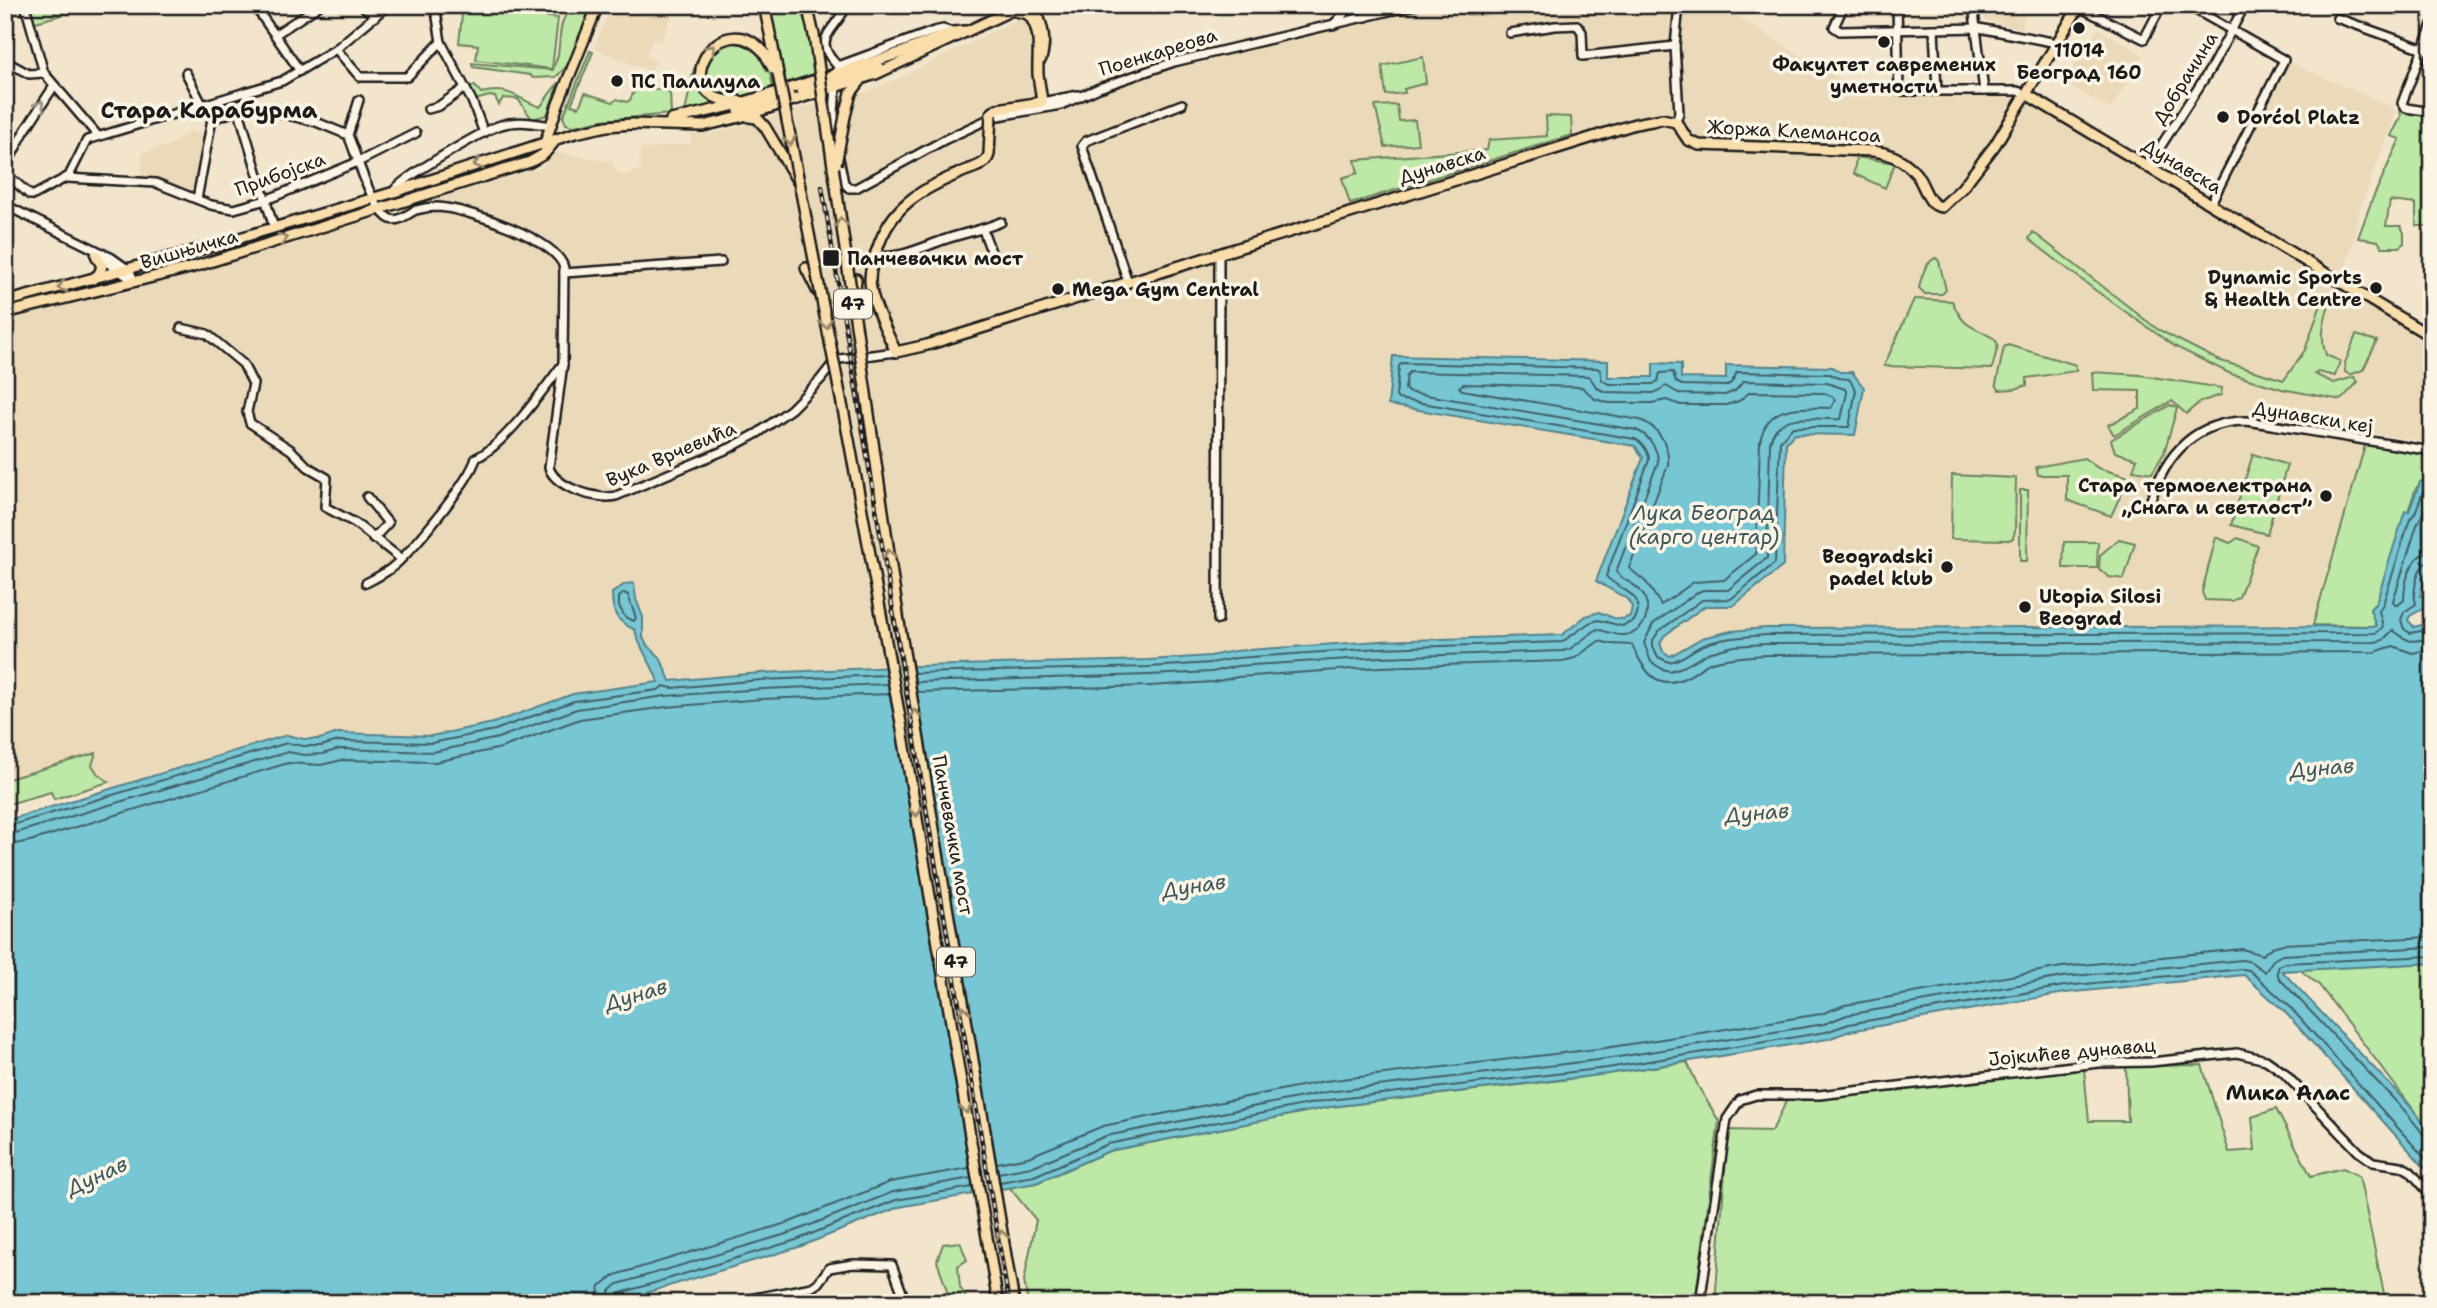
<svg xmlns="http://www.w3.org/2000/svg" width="2437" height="1308" font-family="'Shantell Sans',sans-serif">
	<rect width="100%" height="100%" fill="#f2e5cc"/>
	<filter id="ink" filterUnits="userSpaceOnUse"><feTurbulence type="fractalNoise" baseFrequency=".0143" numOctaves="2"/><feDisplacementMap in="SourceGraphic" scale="14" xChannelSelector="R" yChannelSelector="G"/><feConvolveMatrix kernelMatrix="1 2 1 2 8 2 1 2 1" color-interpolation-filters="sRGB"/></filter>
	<g filter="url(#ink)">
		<!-- built -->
		<g fill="#ebdaba">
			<path d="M612,5H659L670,12L671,18L661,42L653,39L646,56L656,61L651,72L594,48Z"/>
			<path d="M1430,5H1742L1736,16L1843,81L1857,96L1895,95L2019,97L2038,104L2220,216L2432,341V442L2369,433L2313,625L1766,628L1731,631L1690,644L1670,656L1623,619L1599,612L1586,616L1562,635L1380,641L1234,651L1210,656L1149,660L891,666L863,670L760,673L670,681L660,657L647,645L643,638V617L636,599L633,583L625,584L612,593L620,623L635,630L638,644L650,661L659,682L431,736L338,733L320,739H304L287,735L111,787L109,780L98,774L92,765L95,754L5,780V320L141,288L543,167L553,152L613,162L614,168L618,172L627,175L641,169L640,150L690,143L691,134H709L730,129L846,95L863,93L897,79L1022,17L1030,23L1034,32L1032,88L1038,113L1063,109L1098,92L1175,65Z"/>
			<path d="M1983,5H2028L2022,29L1985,20Z"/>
			<path d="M2098,28L2144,55L2111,109L2064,83Z"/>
			<path d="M2285,61L2393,107L2396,113L2360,209L2351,251L2342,276L2218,202L2256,127L2252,125Z"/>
			<path d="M188,131L207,135L196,196L142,180V153L174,143Z"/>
		</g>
		<!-- green -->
		<g fill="#bde8a5" stroke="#6c8260" stroke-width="2">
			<path d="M27,5H44L45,8L59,5H98L32,23Z"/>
			<path d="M588,5L585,13L588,17L570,63L556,77L533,78L530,75L473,67L472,63L553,70C554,64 557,60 558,54C562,28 556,10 588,5Z"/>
			<path d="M769,5H807L820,72L786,83Z"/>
			<path d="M463,6L558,18L552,69L476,60L478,45L459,43Z"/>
			<path d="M724,42C731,42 742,40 748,43C765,51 770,71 773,87C759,91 743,99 728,97C710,95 699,75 708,58C711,52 719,47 724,42Z"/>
			<path d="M590,51L593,52L571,105L579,107L585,93L613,102L617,99L627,102L630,100L637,85L670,92L671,114L602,120L574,126L566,124L563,117Z"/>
			<path d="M1423,57L1426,83L1404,89L1405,93L1386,95L1382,66Z"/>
			<path d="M697,65L700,79L727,104L685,112L694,69Z"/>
			<path d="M558,84L547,115L532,119L518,99L503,98L499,105L495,97L489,96L472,101L465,88L475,86L481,93C511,86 515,98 540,107C547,99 550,91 558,84Z"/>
			<path d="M1397,105L1399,121L1415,120L1418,144L1385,147L1375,106Z"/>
			<path d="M2400,109L2432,115V226H2416V204L2390,201L2386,226H2401L2404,233V243L2399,247H2382L2378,241L2358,238L2372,200L2400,139L2391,136L2401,117Z"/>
			<path d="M1546,116L1571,117L1572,135L1350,204L1342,178L1358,173L1355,160L1487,150L1489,140L1547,136Z"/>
			<path d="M1856,157L1895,163L1885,188L1854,174Z"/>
			<path d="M2033,232L2157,329L2218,360L2284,380L2305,350L2325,293L2330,300C2325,320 2319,335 2326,355L2340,361L2335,376L2318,372L2314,374L2334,383L2354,377L2358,382L2341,400L2282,389L2231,374L2174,346L2095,290L2029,239Z"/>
			<path d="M1936,258L1939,261L1946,290L1942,294H1925L1919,288C1921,278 1926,261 1936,258Z"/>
			<path d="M1914,299L1952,301C1964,329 1972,325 1995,339L1998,345L1992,369L1884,366Z"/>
			<path d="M2356,335L2377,341L2363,370L2350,375L2345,372V363Z"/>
			<path d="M2008,345L2076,365V371L2027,378V385L2015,389L1999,390L1996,384L2004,347Z"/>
			<path d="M2092,372L2140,375L2222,388L2221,395L2200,402L2186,414L2172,401L2114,435L2108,425L2140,409V391L2093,390Z"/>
			<path d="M2170,405L2177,408L2164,453L2152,473L2133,470L2137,459L2115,452L2111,440Z"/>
			<path d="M2366,442L2432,453V481L2426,480L2416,488L2376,603L2370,609L2377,626L2313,625Z"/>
			<path d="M2253,454L2287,465L2267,534L2231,525Z"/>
			<path d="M2084,458L2098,468L2129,477L2111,516L2067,500V475H2038L2036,467Z"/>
			<path d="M1952,475L2016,478L2015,531L2013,538L2009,540L1951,539Z"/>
			<path d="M2020,490H2028L2027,561H2020Z"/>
			<path d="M2216,537L2230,543L2238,538L2258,546L2239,597L2232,601L2205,600L2202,592Z"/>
			<path d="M2119,539L2135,543L2124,579L2109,577L2099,569L2100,555Z"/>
			<path d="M2064,542H2098L2097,568H2063Z"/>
			<path d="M96,753L92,765L98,774L109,782L54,799L51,792L5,805V780Z"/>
			<path d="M2432,963V1134L2319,985L2299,969Z"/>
			<path d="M1687,1062L1698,1086L1719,1121L1695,1303H1028L1024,1281L1036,1220L1009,1187L1036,1183L1109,1151L1330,1107L1562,1080Z"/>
			<path d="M2202,1065L2229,1152L2255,1150L2252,1117L2276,1109L2311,1176L2343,1168L2359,1176L2386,1303H1715L1728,1130L1772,1131L1788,1098L1821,1099L2084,1069L2089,1121H2128L2126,1066Z"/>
			<path d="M960,1242L967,1260L958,1266L960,1287L969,1303H933L940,1301L947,1291L937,1261L943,1244Z"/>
		</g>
		<!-- water -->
		<path fill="#77c6d4" stroke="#53828a" stroke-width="2" d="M1393,356L1608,361V377H1653V363L1681,364V378L1726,379V365L1832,367L1840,372H1852L1864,388L1855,435L1794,434L1786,443L1783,566L1733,606H1705L1664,636L1660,643L1663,651L1670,656L1702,638L1731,631L1766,628L2376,626L2370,609L2376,603L2405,511H2409L2420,482L2426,480L2432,481V557L2420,596L2428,597V606L2410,616L2408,620L2414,627L2432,622V963L2282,971L2410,1106L2432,1134V1176L2284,1011L2244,975L2065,993L1850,1031L1828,1039L1608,1074L1330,1107L1109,1151L1036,1183L899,1207L799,1247L612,1303H5V821L287,735L304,739H320L338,733L431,736L493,723L573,694L658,682C653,664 639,649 635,630C616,621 612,614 612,593L625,584L634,583L636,599L643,617V638L647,645L660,657L670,681L760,673L920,666L1149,660L1210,656L1234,651L1380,641L1562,635L1586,616L1599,612L1614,618L1623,619L1630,616L1632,607L1627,599L1596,581L1643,458L1635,446L1388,405Z"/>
		<!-- pier -->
		<path fill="#f2e5cc" d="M910,663L999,1193L976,1197L886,665Z"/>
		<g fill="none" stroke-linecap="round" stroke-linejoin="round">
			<!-- shore -->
			<g stroke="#406066" stroke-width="2">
				<path d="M1463,384L1582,387L1595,399L1609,403H1652L1666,400L1681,405H1726L1739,401L1750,392L1824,393L1833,397L1835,400L1831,408C1801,408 1767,402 1760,442L1756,554L1724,580L1694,582L1661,605L1646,582L1629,568L1668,465C1670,446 1658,426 1640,420L1462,390L1459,387Z"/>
				<path d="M2432,496L2417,525L2393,601L2395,605H2398L2404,600C2404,582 2411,553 2432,551"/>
				<path d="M2432,560C2417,563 2412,591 2416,604L2404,612L2401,620L2404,629L2410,633L2432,629"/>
				<path d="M624,593L628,595L636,618L634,621L625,617L619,606V597Z"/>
				<path d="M914,673L1149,667L1211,663L1236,658L1380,648L1562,642L1589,623L1598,620L1622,626L1634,621C1649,593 1618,591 1606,576L1649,460C1649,452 1642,442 1635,439L1398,399L1396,396L1399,366L1402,363L1597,368L1600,370L1602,380L1609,384H1653L1658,381L1660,373L1673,372L1676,382L1682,385L1727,386L1732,382L1737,372L1830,374L1838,378L1849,379L1856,390L1849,427H1793L1780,441L1775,563L1731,599L1702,600L1659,631L1653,640V646L1658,657L1669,662C1683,660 1692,649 1704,645C1724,637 1745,637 1766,635L2376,633L2383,627L2379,611L2383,604L2410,519L2415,513L2424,489L2432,488"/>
				<path d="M915,682L1149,675L1212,672L1237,666L1381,657L1562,651L1570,649L1597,629C1606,631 1615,636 1624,635C1646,633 1653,609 1642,593C1635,583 1623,581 1616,572L1658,462C1658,449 1649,435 1636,430L1408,392L1405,389L1407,375L1410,372L1589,376L1597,388L1606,392L1654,393L1666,386L1680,394L1725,395L1735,391L1744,381L1827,383L1845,389L1847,393L1841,419C1816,421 1777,408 1770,443L1767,558L1728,590H1703L1696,593L1653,624L1644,643L1651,662L1662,669L1670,671L1685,666L1708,653L1734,646L1766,644L2375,642L2383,640L2393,630C2410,644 2411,642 2432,638"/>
				<path d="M917,692L1150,686L1213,682L1238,677L1381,667L1563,661L1575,658L1599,641L1611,644L1632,645C1644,671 1656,693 1689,676C1697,672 1703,665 1712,662C1730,657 1748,656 1767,655L2375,652L2393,646L2412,653L2432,649"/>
				<path d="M5,827L287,743L304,746H321L339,741L432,743L495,730L574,701L658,690L664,686L672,688L761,680L886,675"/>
				<path d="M5,836L288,752L304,755L322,754L340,749L433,752L498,738L577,709L665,696L762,689L888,684"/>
				<path d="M5,846L30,841L288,763L321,765L342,760L435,762L501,748L580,719L666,707L762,699L890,694"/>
				<path d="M2432,956L2285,963L2279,966L2277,972L2279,978L2405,1111L2424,1135L2432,1138"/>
				<path d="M997,1163L1028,1157L1103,1126L1325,1081L1605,1048L1821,1014L1845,1005L2062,967L2242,949L2262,955L2272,947L2283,944L2432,937"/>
				<path d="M998,1173L1031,1167L1106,1136L1327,1092L1606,1059L1824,1024L1847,1015L2063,977L2242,960L2251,962L2265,972L2273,960L2282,955L2432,947"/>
				<path d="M1000,1182L1034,1176L1108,1144L1329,1100L1607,1068L1826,1032L1849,1024L2064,986L2243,969L2249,970L2289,1006L2432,1166"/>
				<path d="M596,1303L600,1286L615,1275L790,1222L890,1182L969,1168"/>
				<path d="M607,1303L609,1292L618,1284L793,1232L893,1192L971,1178"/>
				<path d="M616,1303L617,1296L621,1293L796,1240L896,1200L972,1187"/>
			</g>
			<!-- minor casing -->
			<g stroke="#1c1c1c" stroke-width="12">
				<g id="minor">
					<path d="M25,5L44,73L98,136"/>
					<path d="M254,5L300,71"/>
					<path d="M362,5L375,17"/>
					<path d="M435,5L441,42L472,101L484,133"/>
					<path d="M1364,5L1366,17"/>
					<path d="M1844,5L1834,27L1840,31L1979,28L2057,43"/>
					<path d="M1897,5L1899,91H2017L2026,94"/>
					<path d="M1973,5L1984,91"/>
					<path d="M2187,5L2284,60L2211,203"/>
					<path d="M2077,6L2144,39L2162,5"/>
					<path d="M2337,18L2432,52"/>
					<path d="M1333,25L1352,5"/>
					<path d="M2432,25L2402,103L2406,108L2432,112"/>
					<path d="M1934,29L1937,91"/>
					<path d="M1510,33L1555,26L1577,25L1582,32L1583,56L1675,46"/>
					<path d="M276,34L320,5"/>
					<path d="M336,49L360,77H407L441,42"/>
					<path d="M5,61L29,74L44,73"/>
					<path d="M839,67C809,38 835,32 847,5"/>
					<path d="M186,73L203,106"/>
					<path d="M834,74L841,65L934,31L943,29L953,32"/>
					<path d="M836,87L834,114L837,146"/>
					<path d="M246,93L250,106L316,122L348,135C357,156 370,204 387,217C397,225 406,214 416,210C423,208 430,207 437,207C465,208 558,239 564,268L563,364L549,467C554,487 598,501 616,496L730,448L758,433L791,409L820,380L835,361L840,359L896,352"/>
					<path d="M1042,102L1078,95"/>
					<path d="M428,109L439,106L465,88"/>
					<path d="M239,111L274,228"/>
					<path d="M212,119L250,106"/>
					<path d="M1676,122L1679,113L1675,46L1679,5"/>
					<path d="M348,135L359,100"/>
					<path d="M839,158L844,183L849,188H856L946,139L993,117L1061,105L1099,88L1174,62L1415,5"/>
					<path d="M2148,166L2211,68L2245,5"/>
					<path d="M5,168L24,132L54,86"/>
					<path d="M5,173L30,195H34L69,176L87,140L282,81L336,49L388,5"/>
					<path d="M67,178L156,183L211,205L234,209L266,200L360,161L416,133"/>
					<path d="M394,191C398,180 486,129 501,125C517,120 535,123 551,126"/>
					<path d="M197,199L212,119L209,104"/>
					<path d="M5,205L112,258L129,270L135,282"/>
					<path d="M983,230L993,257"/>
					<path d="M99,257L135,282"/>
					<path d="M874,257C899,258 916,250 938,242C958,234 980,231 1001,222"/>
					<path d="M564,273L721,262"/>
					<path d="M1128,282L1082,146L1086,141L1182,104"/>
					<path d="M181,328L207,334L243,364L253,384L247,412L250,423L291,450L308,467L327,478L325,507L355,523L400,558"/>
					<path d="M367,497L388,523L373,539"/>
					<path d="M2149,506C2164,456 2193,421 2247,421L2432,451"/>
					<path d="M366,583C374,579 382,575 390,569C409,555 470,481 476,458C504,446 543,390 563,364"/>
					<path d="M1218,620L1219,254"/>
					<path d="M729,1303L812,1287L818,1283L829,1268L853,1264L892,1265L906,1303"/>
					<path d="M1700,1303L1727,1119L1740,1100L1756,1095H1819L2099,1063L2151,1062L2237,1053L2266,1060L2283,1072L2359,1152L2373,1162L2401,1166L2410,1171L2432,1196"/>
				</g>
			</g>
			<!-- major casing -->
			<g stroke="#1c1c1c" stroke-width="14">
				<g id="major">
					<path d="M764,5L773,48"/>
					<path d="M807,5L814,35"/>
					<path d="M1034,5C1042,24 1047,39 1041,59"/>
					<path d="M802,91L879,67"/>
					<path d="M2026,94L2432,337"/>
					<path d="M738,101C663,103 716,0 764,52"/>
					<path d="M739,111L789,95"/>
					<path d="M991,114L997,109L1042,102C1041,93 1039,83 1038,74C1037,53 1043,31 1028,14L1015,11"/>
					<path d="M845,116L851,93L861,80"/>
					<path d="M749,117L757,118L765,127L798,182"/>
					<path d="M671,120L735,105L842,72L903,52L953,32L965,31"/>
					<path d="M544,146L558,104L598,5"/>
					<path d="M989,154C987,166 970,168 960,173C920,190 891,206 877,250C873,259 870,271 870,281C871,302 887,332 896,352L927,345L1635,124L1662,119L1676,122L1688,140L1699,145L1873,151C1890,153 1905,160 1916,174C1925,185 1927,206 1942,207L1962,188L1995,145L2080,5"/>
					<path d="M806,268L818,292"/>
					<path d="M93,279L99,274L102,266L96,255"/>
					<path d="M854,299L856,279"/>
					<path d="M5,302L216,245L391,193L575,133L607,126L631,124L703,126L740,117L876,74L1023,5"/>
					<path d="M5,313L190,268L530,162L544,154L554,142"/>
					<path d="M872,435L899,622L1014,1303"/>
					<path d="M849,440L901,723L998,1303"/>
				</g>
			</g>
			<!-- minor -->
			<use href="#minor" stroke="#fcf5e5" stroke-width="7"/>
			<!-- major -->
			<use href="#major" stroke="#f9deab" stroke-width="9"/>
			<!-- rail casing -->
			<g stroke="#1c1c1c" stroke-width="4.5">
				<path id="rail" d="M822,187L1009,1303"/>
			</g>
			<!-- rail -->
			<use href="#rail" stroke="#fcf5e5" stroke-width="2" stroke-dasharray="5" stroke-linecap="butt"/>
			<!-- major-bridge casing -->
			<g stroke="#1c1c1c" stroke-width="14" stroke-linecap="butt">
				<g id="major-bridge">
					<path d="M814,35L872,435"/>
					<path d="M773,48L849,440"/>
					<path d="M764,52L773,69"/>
					<path d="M989,154L991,114"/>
					<path d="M836,164L845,116"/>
				</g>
			</g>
			<!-- major-bridge -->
			<use href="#major-bridge" stroke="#f9deab" stroke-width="9"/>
		</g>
		<!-- one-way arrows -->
		<defs><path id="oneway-chevron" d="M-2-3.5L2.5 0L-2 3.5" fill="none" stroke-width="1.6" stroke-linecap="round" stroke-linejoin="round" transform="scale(1.75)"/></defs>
		<g stroke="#96876b">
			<use href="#oneway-chevron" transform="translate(711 49) rotate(-47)"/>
			<use href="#oneway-chevron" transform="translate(790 141) rotate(78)"/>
			<use href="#oneway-chevron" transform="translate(478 164) rotate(162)"/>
			<use href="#oneway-chevron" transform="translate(841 222) rotate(-97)"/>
			<use href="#oneway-chevron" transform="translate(283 239) rotate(-17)"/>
			<use href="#oneway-chevron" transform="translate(62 287) rotate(163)"/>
			<use href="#oneway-chevron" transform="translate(826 324) rotate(79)"/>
			<use href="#oneway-chevron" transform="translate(889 554) rotate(-98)"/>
			<use href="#oneway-chevron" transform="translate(915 714) rotate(-100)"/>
			<use href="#oneway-chevron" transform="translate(916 812) rotate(80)"/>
			<use href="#oneway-chevron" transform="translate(964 1011) rotate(-100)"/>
			<use href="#oneway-chevron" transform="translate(966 1109) rotate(80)"/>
			<use href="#oneway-chevron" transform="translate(1002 1235) rotate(-100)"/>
		</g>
		<use stroke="#97938b" href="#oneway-chevron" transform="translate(40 105) rotate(-59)"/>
	</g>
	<!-- markers -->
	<g fill="#1c1c1c" stroke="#fcf5e5" stroke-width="2.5">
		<circle cx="2079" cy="28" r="7"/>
		<circle cx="1884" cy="42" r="7"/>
		<circle cx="617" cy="81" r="7"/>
		<circle cx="2223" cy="117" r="7"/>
		<rect x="822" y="249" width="18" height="18" rx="3.5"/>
		<circle cx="2376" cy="288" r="7"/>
		<circle cx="1058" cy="289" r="7"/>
		<circle cx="2326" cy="496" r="7"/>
		<circle cx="1947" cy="567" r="7"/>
		<circle cx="2025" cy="607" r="7"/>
	</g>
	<g text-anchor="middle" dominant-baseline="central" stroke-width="7" stroke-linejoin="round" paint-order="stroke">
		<!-- shield labels -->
		<g fill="#fcf5e5" stroke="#5f5d58" stroke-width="2">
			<rect x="834" y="289.5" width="38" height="29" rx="5"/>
			<rect x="937" y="947.5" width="38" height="29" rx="5"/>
		</g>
		<g font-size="18" font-weight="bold" fill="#1c1c1c">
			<text x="853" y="304">47</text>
			<text x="956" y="962">47</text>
		</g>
		<!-- poi labels -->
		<g font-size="19" font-weight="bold" fill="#1c1c1c" stroke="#fcf5e5" text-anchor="start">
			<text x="2079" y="50" text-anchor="middle">11014<tspan x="2079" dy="22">Београд 160</tspan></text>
			<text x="1884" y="64" text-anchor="middle">Факултет савремених<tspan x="1884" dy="22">уметности</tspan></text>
			<text x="631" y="81">ПС Палилула</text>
			<text x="2237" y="117">Dorćol Platz</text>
			<text x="847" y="258">Панчевачки мост</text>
			<text x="2362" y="277" text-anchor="end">Dynamic Sports<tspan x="2362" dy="22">&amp; Health Centre</tspan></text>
			<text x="1072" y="289">Mega Gym Central</text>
			<text x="2312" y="485" text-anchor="end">Стара термоелектрана<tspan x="2312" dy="22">„Снага и светлост”</tspan></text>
			<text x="1933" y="556" text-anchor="end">Beogradski<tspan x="1933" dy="22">padel klub</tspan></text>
			<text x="2039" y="596">Utopia Silosi<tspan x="2039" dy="22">Beograd</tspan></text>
		</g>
		<!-- street labels -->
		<g font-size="19" fill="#1c1c1c" stroke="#fcf5e5">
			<text transform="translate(1158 52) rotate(-17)">Поенкареова</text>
			<text transform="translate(2185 78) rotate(-58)">Добрачина</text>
			<text transform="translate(1794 131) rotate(3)">Жоржа Клемансоа</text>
			<text transform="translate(1442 165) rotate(-17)">Дунавска</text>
			<text transform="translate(2182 166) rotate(31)">Дунавска</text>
			<text transform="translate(280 174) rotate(-20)">Прибојска</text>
			<text transform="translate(189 249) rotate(-16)">Вишњичка</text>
			<text transform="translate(2313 417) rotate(9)">Дунавски кеј</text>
			<text transform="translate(671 454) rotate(-23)">Вука Врчевића</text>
			<text transform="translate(953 835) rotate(80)">Панчевачки мост</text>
			<text transform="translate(2072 1052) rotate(-5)">Јојкићев дунавац</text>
		</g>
		<!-- water labels -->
		<g font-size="21" font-style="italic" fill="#3c585c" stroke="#fcf5e5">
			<text x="1704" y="513">Лука Београд<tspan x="1704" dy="24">(карго центар)</tspan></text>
			<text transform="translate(2322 768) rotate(-5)">Дунав</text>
			<text transform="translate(1757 813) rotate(-5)">Дунав</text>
			<text transform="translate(1194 886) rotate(-9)">Дунав</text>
			<text transform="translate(636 995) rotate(-17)">Дунав</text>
			<text transform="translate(97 1176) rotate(-25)">Дунав</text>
		</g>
		<!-- neighbourhood labels -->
		<g font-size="21" font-weight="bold" fill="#1c1c1c" stroke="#fcf5e5">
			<text x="2288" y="1093">Мика Алас</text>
		</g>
		<!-- quarter labels -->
		<g font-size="23" font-weight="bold" fill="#1c1c1c" stroke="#fcf5e5">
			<text x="209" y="110">Стара Карабурма</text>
		</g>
	</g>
	<!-- margin -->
	<rect width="2437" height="1308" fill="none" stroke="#fcf5e5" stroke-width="28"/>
	<rect x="14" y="14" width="2409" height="1280" fill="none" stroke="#1c1c1c" stroke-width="2.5" filter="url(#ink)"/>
</svg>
